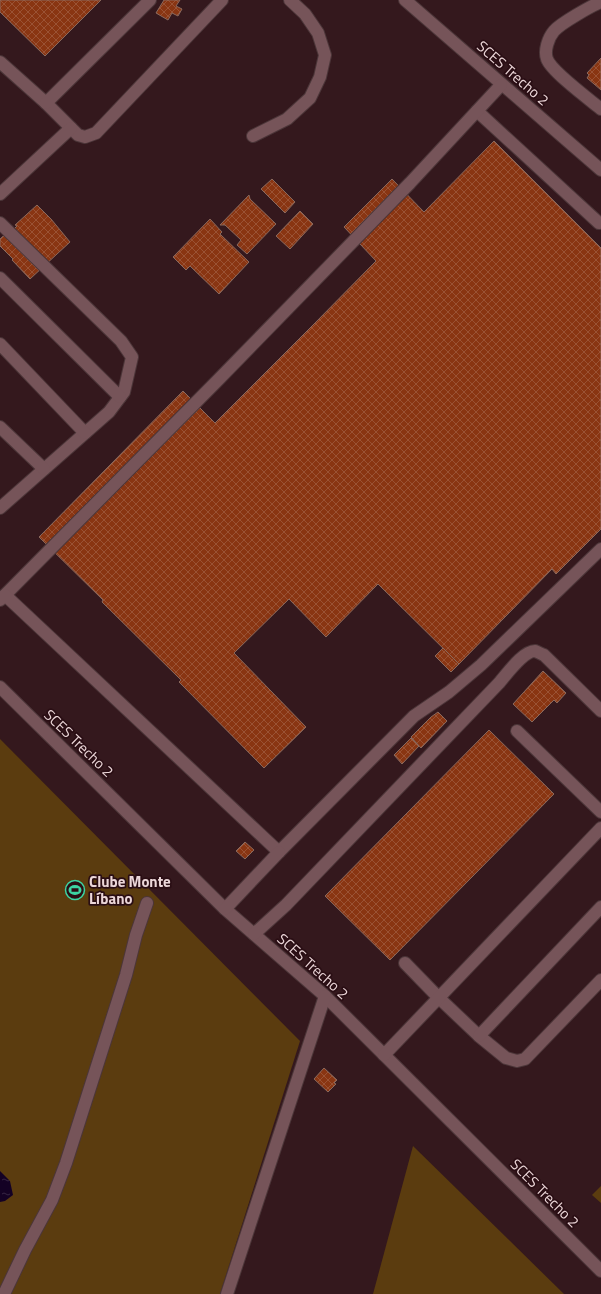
<svg xmlns="http://www.w3.org/2000/svg" width="601" height="1294" font-family="'Titillium Web',sans-serif">
	<defs>
		<pattern id="water-ripples" width="26" height="14" patternUnits="userSpaceOnUse"><rect width="26" height="14" fill="#140124"/><path d="M2 4q2-2 4 0t4 0M15 11q2-2 4 0t4 0" fill="none" stroke="#362543"/></pattern>
		<pattern id="building-cross-hatch" width="8" height="8" patternUnits="userSpaceOnUse"><rect width="8" height="8" fill="#893512"/><path d="M0 0l8 8M0 8l8-8" fill="none" stroke="#9a5234"/></pattern>
	</defs>
	<rect width="100%" height="100%" fill="#34181d"/>
	<!-- green -->
	<g fill="#5b3c0f">
		<path d="M0,739L300,1041L220,1294H0Z"/>
		<path d="M413,1146L564,1294H373Z"/>
		<path d="M601,1186V1203L592,1195Z"/>
	</g>
	<!-- water -->
	<path fill="url(#water-ripples)" d="M0,1171L10,1181L13,1195L5,1201L0,1202Z"/>
	<!-- building -->
	<g fill="url(#building-cross-hatch)" stroke="#8a695d">
		<path d="M0,0H101L45,56L0,12Z"/>
		<path d="M164,0H180L176,6L182,9L178,16L172,13L168,20L156,13Z"/>
		<path d="M601,58V90L587,78L589,75L587,73Z"/>
		<path d="M494,141L601,248V529L556,574L552,569L459,664L378,584L326,637L289,599L234,653L306,727L264,768L179,682L181,680L102,602L103,600L39,537L183,391L215,423L313,325L376,261L344,227L392,179L424,212Z"/>
		<path d="M272,179L295,202L285,213L261,189Z"/>
		<path d="M249,195L250,199L276,224L247,254L237,245L241,240L225,225H220Z"/>
		<path d="M37,205L51,219L70,242L30,279L12,260L13,259L0,246V239L10,230L12,231L17,226L15,225Z"/>
		<path d="M300,211L313,224L290,249L276,236Z"/>
		<path d="M210,219L222,232L220,234L249,262L219,294L190,266L186,270L173,257Z"/>
		<path d="M443,648L459,664L451,672L435,656Z"/>
		<path d="M543,671L566,693L557,703L554,700L532,722L513,704Z"/>
		<path d="M438,712L447,721L421,748L411,737L431,717Z"/>
		<path d="M489,730L554,794L390,960L325,896Z"/>
		<path d="M411,738L419,746L402,764L394,755Z"/>
		<path d="M245,842L254,850L245,859L236,851Z"/>
		<path d="M324,1068L337,1080L334,1083L336,1084L328,1092L314,1079Z"/>
	</g>
	<g fill="none" stroke-linecap="round" stroke-linejoin="round">
		<!-- minor casing -->
		<g stroke="#4c3639" stroke-width="14">
			<g id="minor">
				<path d="M405,0L601,170"/>
				<path d="M601,2C591,6 561,23 554,31C548,38 544,51 547,59C551,71 590,100 601,109"/>
				<path d="M0,62L46,103L78,135L85,137L96,133L222,0"/>
				<path d="M46,103L150,0"/>
				<path d="M477,111L599,223"/>
				<path d="M253,136L287,119L310,98L320,77L325,55L318,33L305,14L290,0"/>
				<path d="M0,194L71,128"/>
				<path d="M0,223L121,341L132,357L124,392L109,412L0,508"/>
				<path d="M0,278L120,397"/>
				<path d="M0,344L85,433"/>
				<path d="M0,427L44,469"/>
				<path d="M5,595L219,379L410,183L501,85"/>
				<path d="M0,600L5,595L279,852L414,716L449,692L481,665L601,549"/>
				<path d="M0,687L225,909L325,996L601,1271"/>
				<path d="M517,731L601,812"/>
				<path d="M225,909L279,852"/>
				<path d="M254,934L286,905L499,683C507,674 523,651 535,651C538,652 541,654 544,655L601,711"/>
				<path d="M405,963L439,998L479,1036L506,1058L517,1061L525,1059L601,980"/>
				<path d="M479,1036L601,907"/>
				<path d="M384,1055L601,828"/>
				<path d="M4,1294L25,1250L52,1200L66,1163L126,975L136,935L147,903"/>
				<path d="M227,1294L325,996"/>
			</g>
		</g>
		<!-- minor -->
		<use href="#minor" stroke="#765459" stroke-width="12"/>
	</g>
	<!-- icons -->
	<defs>
		<g id="stadium-ring" transform="scale(1)"><circle r="9.5" fill="#2a0e14" stroke="#3dd4a3" stroke-width="1.5"/><path d="M0-5a6.5 5 0 1 0 0 10a6.5 5 0 1 0 0-10ZM-3.5-1.8h7v3.6h-7Z" fill="#3dd4a3"/></g>
	</defs>
	<g fill-rule="evenodd">
		<use href="#stadium-ring" x="75" y="890"/>
	</g>
	<g text-anchor="middle" dominant-baseline="central" stroke-width="3.5" stroke-linejoin="round" paint-order="stroke">
		<!-- street labels -->
		<g font-size="15" fill="#ecd7d9" stroke="#2a0e14">
			<text transform="translate(513 73) rotate(41)">SCES Trecho 2</text>
			<text transform="translate(79 743) rotate(44)">SCES Trecho 2</text>
			<text transform="translate(313 966) rotate(42)">SCES Trecho 2</text>
			<text transform="translate(545 1193) rotate(45)">SCES Trecho 2</text>
		</g>
		<!-- poi labels -->
		<g font-size="15" font-weight="bold" fill="#ecd7d9" stroke="#2a0e14" text-anchor="start">
			<text x="89" y="881">Clube Monte<tspan x="89" dy="17">Líbano</tspan></text>
		</g>
	</g>
</svg>
